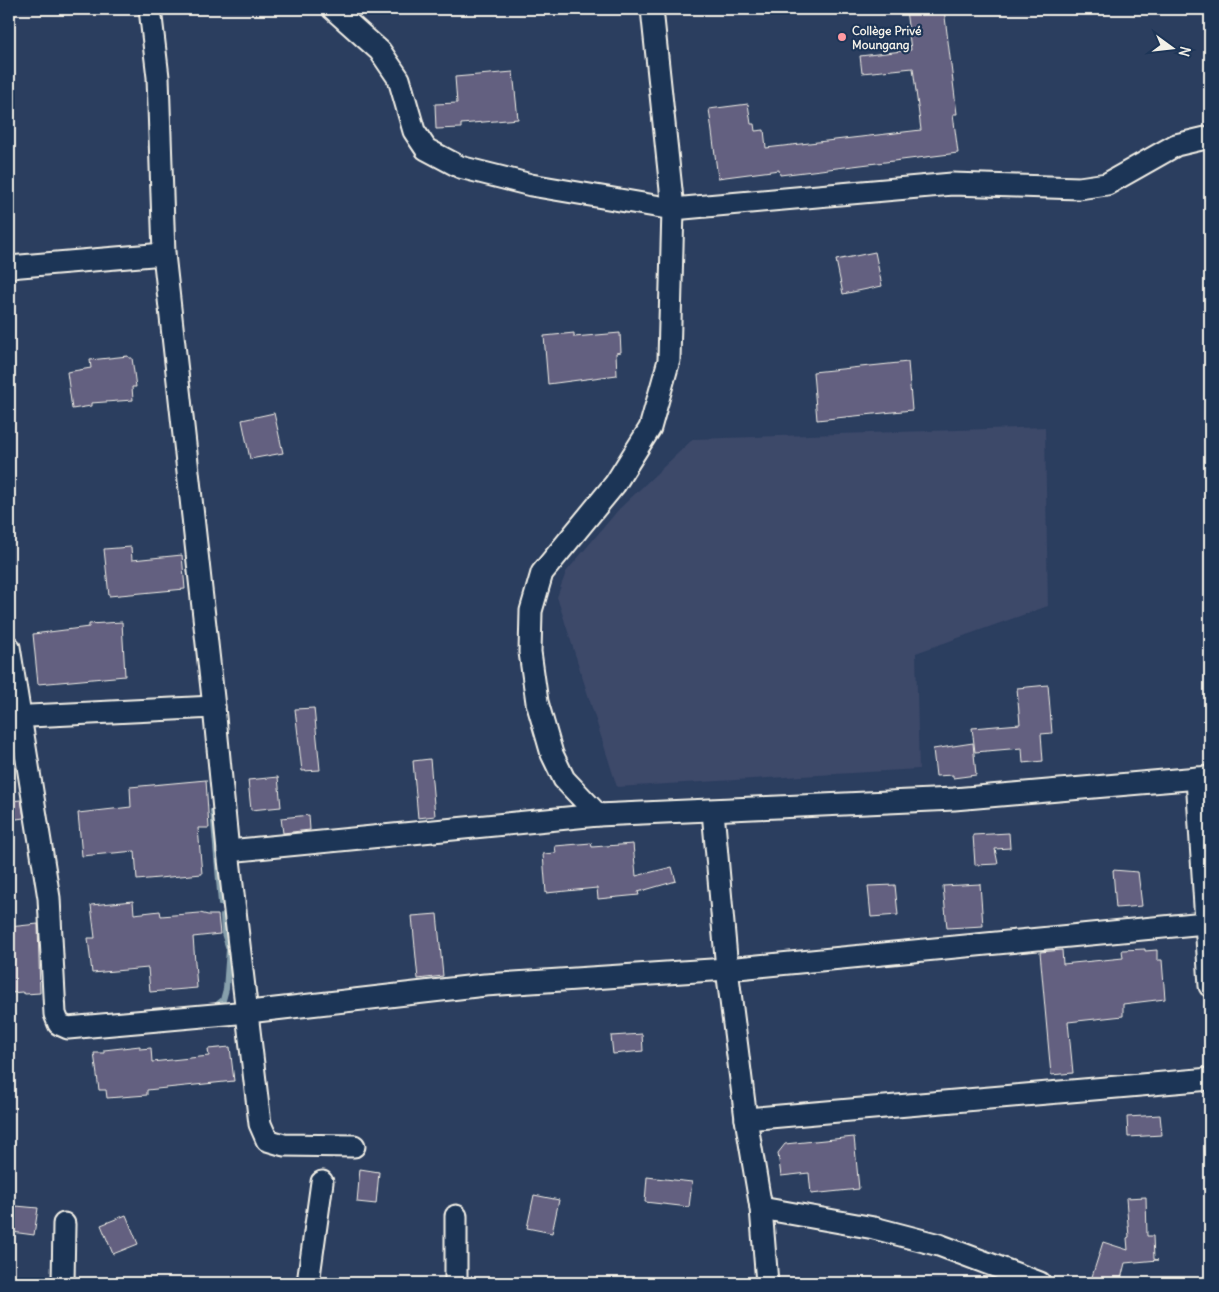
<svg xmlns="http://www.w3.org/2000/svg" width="1219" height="1292" font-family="Delius,sans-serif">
	<rect width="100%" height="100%" fill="#2b3e5f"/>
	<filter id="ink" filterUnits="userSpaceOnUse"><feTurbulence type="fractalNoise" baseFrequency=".02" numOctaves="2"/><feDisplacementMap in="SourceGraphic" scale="10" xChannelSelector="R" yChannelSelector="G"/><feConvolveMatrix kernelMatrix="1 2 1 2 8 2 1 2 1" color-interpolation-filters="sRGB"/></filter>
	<g filter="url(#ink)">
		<!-- built -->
		<path fill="#3c4869" d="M1045,427L1048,606L916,653L919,769L617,787L557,597L566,572L619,509L693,439Z"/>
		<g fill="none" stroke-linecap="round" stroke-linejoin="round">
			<!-- stream -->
			<g stroke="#87a0ac" stroke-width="6">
				<path d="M213,811L221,903"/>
				<path d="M213,1008L223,1000L226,989L229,949L224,933L223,916"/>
			</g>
		</g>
		<!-- building -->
		<g fill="#646180" stroke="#f4f1e8">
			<path d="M916,9H944L957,114H953L958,153L780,175L779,170L718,178L709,109L748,104L751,124H754L755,131L764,130L766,148L921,130L913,68L862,73L860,56L911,50L906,10Z"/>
			<path d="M513,72L518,119L461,124V128L436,129L435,104L457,103L455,77Z"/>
			<path d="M875,252L882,286L843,294L836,260Z"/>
			<path d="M574,333V337L620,333L621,352L616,353L617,375L548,384L544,336Z"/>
			<path d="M128,356L129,358H132L136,387H132L133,400L91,403V406L72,409L67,372L91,368L90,360Z"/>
			<path d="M908,362L912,410L817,420L813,372Z"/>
			<path d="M274,413L283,453L250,459L242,420Z"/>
			<path d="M131,547L132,560L182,555L185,589L109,596L104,549Z"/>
			<path d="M122,622L125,676L38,684L33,634L89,627V624Z"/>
			<path d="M1048,685L1052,733L1041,734L1043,761L1023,763L1022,748L975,752L972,728L1020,724L1017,688Z"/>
			<path d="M314,708L320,770L302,771L295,709Z"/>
			<path d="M973,743L976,775L953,778V775L936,776L933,749Z"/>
			<path d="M430,759L435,816L418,818L413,761Z"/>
			<path d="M278,777L281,807L251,810L248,780Z"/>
			<path d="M206,780L209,828H198L202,874L137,880L135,851L82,856L78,813L131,807L130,787Z"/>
			<path d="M21,800L24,818L9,820V801Z"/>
			<path d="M309,815L310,830L283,833L281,818Z"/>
			<path d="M1009,833L1010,848L995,849L998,864L975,865L973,835Z"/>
			<path d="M591,843L592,847L633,844L636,876L672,867L676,881L638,892L639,895L598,899L597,888L546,893L543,854L556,853L555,846Z"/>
			<path d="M1113,870L1138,872L1142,906L1116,908Z"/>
			<path d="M980,884L983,926L947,928L943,886Z"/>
			<path d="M895,885L898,915L871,917L868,886Z"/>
			<path d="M133,901L134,914L160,911L161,916L200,913L208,915H218L220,934L193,937L197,988L150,992L148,968L92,973L88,938H95L91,905Z"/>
			<path d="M437,914L443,976L418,979L412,916Z"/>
			<path d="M38,924L40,993L25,994L22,992L11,993L9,970V927Z"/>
			<path d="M1145,949V951L1157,950V960H1162L1165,999L1123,1004V1016L1068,1022L1073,1073L1051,1075L1040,952L1062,950L1063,964L1123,958L1122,950Z"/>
			<path d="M642,1034L643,1051L613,1054L611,1036Z"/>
			<path d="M140,1046V1049L151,1048L152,1062L209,1056L208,1049L230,1047L234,1081L147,1090V1095L107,1098L106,1090H99L94,1053H104V1050Z"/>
			<path d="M1160,1115L1162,1135L1128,1137L1127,1117Z"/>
			<path d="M854,1137L859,1189L811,1194L809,1173L781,1176L778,1153L785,1144Z"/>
			<path d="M360,1169L379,1172L376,1204L357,1202Z"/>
			<path d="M647,1177L692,1182L689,1207L645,1202Z"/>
			<path d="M534,1195L559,1200L552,1233L527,1228Z"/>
			<path d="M1146,1197L1147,1236H1153L1154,1259L1158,1260L1125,1263L1120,1283H1090L1103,1242L1128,1250L1127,1238L1129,1237L1126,1198Z"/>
			<path d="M16,1206L38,1208L34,1235L12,1232Z"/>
			<path d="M126,1215L138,1244L113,1254L101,1225Z"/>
		</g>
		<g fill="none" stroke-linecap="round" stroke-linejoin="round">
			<!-- minor casing -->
			<g stroke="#f4f1e8" stroke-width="25">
				<g id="minor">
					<path d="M150,9L158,77L164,254L214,707L228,851L260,1124L267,1140L284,1145L354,1146"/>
					<path d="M333,9L380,51L399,79L414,131L426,149L460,167L531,185L673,209L952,184L1079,188L1107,184L1176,145L1210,137"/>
					<path d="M9,267L164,254"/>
					<path d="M9,647L49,898L55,1014L59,1024L68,1028L248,1012L485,985L727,969L1205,923"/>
					<path d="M9,717L214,707"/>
					<path d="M1197,778L1210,986"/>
					<path d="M713,811L727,969L746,1119L761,1208L767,1283"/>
					<path d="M598,815L564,779L552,754L537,702L530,652L531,611L542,573L615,484L650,428L669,360L673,209L652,9"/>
					<path d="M228,851L598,815L954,799L1210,777"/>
					<path d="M746,1119L1210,1079"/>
					<path d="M761,1208L874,1228L939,1245L1040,1283"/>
					<path d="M63,1283L64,1224"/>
					<path d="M308,1283L322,1182"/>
					<path d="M456,1283V1216"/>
				</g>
			</g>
			<!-- minor -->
			<use href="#minor" stroke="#1d3557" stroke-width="21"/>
		</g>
	</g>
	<!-- markers -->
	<circle fill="#ff9aa2" stroke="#1d3557" stroke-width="2" cx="842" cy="37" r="5"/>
	<g text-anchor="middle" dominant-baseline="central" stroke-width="4.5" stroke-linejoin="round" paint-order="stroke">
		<!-- poi labels -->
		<g font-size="12" font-weight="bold" fill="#f4f1e8" stroke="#1d3557" text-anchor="start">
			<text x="852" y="30">Collège Privé<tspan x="852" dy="14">Moungang</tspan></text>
		</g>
	</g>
	<!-- margin -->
	<rect width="1219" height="1292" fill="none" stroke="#1d3557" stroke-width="30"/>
	<rect x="15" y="15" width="1189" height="1262" fill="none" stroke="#f4f1e8" stroke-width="2" filter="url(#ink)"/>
	<!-- north arrow -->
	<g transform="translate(1172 48) rotate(105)" stroke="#1d3557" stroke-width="4" paint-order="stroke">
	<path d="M0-4L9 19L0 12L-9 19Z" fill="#f4f1e8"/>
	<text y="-8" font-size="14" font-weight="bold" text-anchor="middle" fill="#f4f1e8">N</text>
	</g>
</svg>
